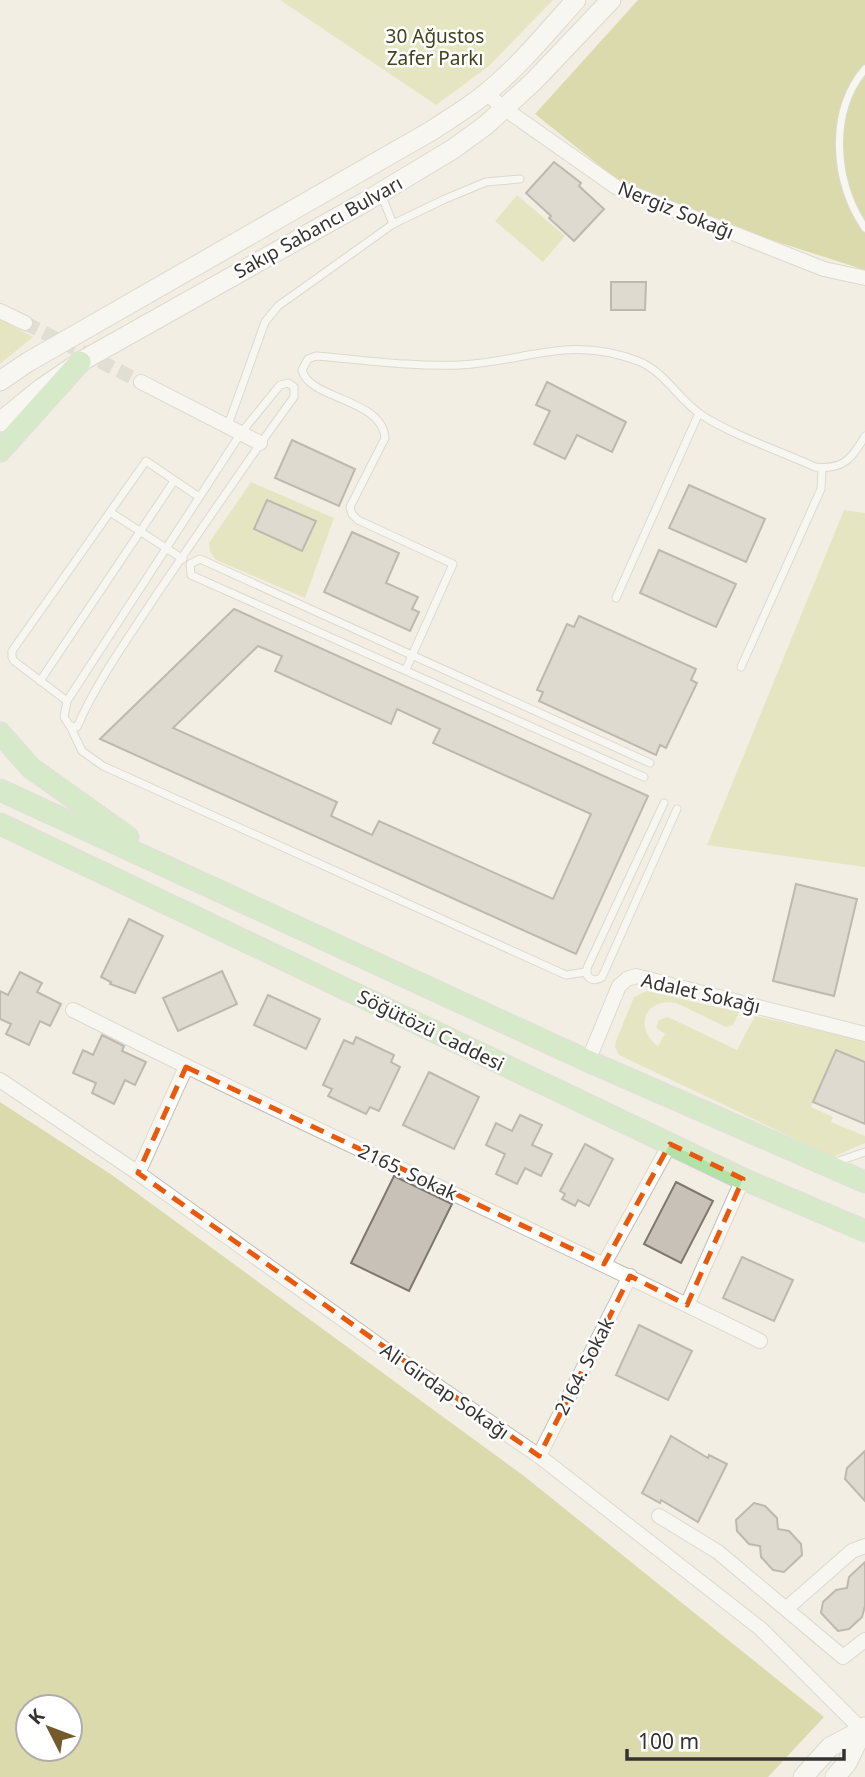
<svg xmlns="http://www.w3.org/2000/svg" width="865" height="1777" font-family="'Noto Sans',sans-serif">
	<rect width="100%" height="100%" fill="#f3eee4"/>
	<!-- green -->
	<g fill="#d6da97">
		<path d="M280,0H553L489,66L436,105Z"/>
		<path d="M517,195L565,236L543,262L495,221Z"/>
		<path d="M0,319L33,337L0,364Z"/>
		<path d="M251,482L334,518L305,598L216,560L210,552L209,543Z"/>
		<path d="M844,510L865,513V867L707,845Z"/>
		<path d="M647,991L739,1012L733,1025L726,1027L676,1003C647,997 632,1026 658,1046L665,1034L656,1028L659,1020L668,1017L737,1050L755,1016L865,1041V1062L836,1050L811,1107L833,1117L831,1122L865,1136V1143L833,1157L619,1055L615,1047L616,1041L634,997Z"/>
	</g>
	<!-- forest -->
	<g fill="#bec26a" fill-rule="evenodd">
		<path d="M638,0H865V270L728,226L621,183L535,114Z"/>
		<path d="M0,1102L112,1175L524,1476L824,1717L768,1777H0ZM70,1707V1749H28V1707Z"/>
	</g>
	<!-- building -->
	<g fill="#c8c1b8" stroke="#7e7770" stroke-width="2" fill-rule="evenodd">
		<path d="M554,162L581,183L579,186L604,209L574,241L549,218L551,216L526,193Z"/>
		<path d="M611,282H646L645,310H611Z"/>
		<path d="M547,382L626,422L612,452L577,435L565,459L534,444L550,411L536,405Z"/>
		<path d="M292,440L355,469L339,506L275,478Z"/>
		<path d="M689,485L765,519L746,562L669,528Z"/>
		<path d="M267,500L316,521L302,551L254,529Z"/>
		<path d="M352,532L399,553L386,583L418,597L412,609L419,612L410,631L324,592Z"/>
		<path d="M659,550L736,584L716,627L640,593Z"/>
		<path d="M234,609L648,796L576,954L100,739ZM258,646L282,656L275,671L391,724L397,709L440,729L433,743L591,814L553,899L379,821L372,835L331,816L337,802L173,728Z"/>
		<path d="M579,616L696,669L691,680L697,683L666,748L660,745L656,755L539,701L543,692L537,690L567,624L574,627Z"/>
		<path d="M796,884L857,899L834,996L773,981Z"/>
		<path d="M129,919L163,936L135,993L110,984L111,982L101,977Z"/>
		<path d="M222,971L237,1004L178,1031L163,998Z"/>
		<path d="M20,972L42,983L37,992L61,1004L50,1026L40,1021L29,1045L6,1034L11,1024L0,1019V991L8,995Z"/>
		<path d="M268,995L320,1019L306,1049L254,1025Z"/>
		<path d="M102,1035L124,1046L122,1051L146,1062L135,1085L125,1080L114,1104L92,1093L96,1083L73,1073L83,1050L93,1055Z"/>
		<path d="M356,1037L394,1055L391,1062L400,1067L379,1111L370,1107L366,1114L328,1096L332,1089L323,1085L344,1040L353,1044Z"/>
		<path d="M836,1050L865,1062V1124L813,1102Z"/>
		<path d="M429,1072L479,1097L454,1149L403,1125Z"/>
		<path d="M520,1115L542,1125L532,1145L552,1154L541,1176L525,1168L517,1184L496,1174L505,1154L486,1145L496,1123L512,1131Z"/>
		<path d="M585,1144L613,1159L589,1206L578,1200L575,1206L562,1199L565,1194L560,1191Z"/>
		<path d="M394,1176L452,1204L409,1291L351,1263Z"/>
		<path d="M676,1182L713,1201L681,1263L644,1244Z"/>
		<path d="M742,1257L793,1280L774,1321L723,1298Z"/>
		<path d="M639,1325L692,1351L668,1400L616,1375Z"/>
		<path d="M671,1436L708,1458L709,1455L727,1464L698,1522L661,1500L660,1503L642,1493Z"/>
		<path d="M865,1451V1501L845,1479L847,1468Z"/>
		<path d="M754,1503L765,1506L777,1518L778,1529L789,1531L801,1544L802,1555L784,1572L773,1570L761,1557L760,1546L749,1544L737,1531L736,1520Z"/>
		<path d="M865,1562V1606L862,1617L849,1629L838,1631L821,1613L823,1602L836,1590L847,1588L849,1577Z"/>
	</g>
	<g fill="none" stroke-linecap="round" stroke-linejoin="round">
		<!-- street-tunnel -->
		<path stroke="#cdc9c0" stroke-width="14" stroke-dasharray="14 7" stroke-linecap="butt" d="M25,323L141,382"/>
		<!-- lane casing -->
		<g stroke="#c2beb5" stroke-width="9">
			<g id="lane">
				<path d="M865,69C828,113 834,182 865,228"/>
				<path d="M393,224L445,199L486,182L520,179"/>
				<path d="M288,383L294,387V397C247,461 202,528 157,594C129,637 98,679 77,727L70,726L64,717L67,701L241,433L280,385Z"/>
				<path d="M228,425L265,322L278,306L393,224L381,194"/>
				<path d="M110,512L183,559"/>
				<path d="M616,598L699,413"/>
				<path d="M741,667L821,489L822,468"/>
				<path d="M406,669L453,564L358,520L352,514L350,507L385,438C382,398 309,400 302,370L308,359L316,356C364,360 412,367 460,365C529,361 568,335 638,361C666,372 678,400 703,416C735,436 780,451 815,467C843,470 852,459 865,436"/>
				<path d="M40,681L174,481"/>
				<path d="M67,701L14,661L12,657V651L146,461L199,497"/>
				<path d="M70,726L82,751L103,766L566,975L586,972"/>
				<path d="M644,777L191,575L190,564L200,559L650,763"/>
				<path d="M664,803L587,968V975C591,981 597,981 602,977L677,809"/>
				<path d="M833,1163L865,1152"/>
			</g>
		</g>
		<!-- street casing -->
		<g stroke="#c2beb5" stroke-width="16">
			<g id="street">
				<path d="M486,93L505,109L616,187L824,269L865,278"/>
				<path d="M0,311L25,323"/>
				<path d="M141,382L260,443"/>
				<path d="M73,1010C300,1125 533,1228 760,1341"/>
				<path d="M588,1061L619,986L627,979L636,976L865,1034"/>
				<path d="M0,1080L138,1173L404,1363L539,1456L761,1629L865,1733"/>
				<path d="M138,1173L186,1067"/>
				<path d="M604,1264L670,1144"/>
				<path d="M687,1305L743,1179"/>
				<path d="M539,1456L630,1276"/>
				<path d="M659,1516L718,1552L843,1657L865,1640"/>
				<path d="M787,1608L852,1551L865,1546"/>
			</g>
		</g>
		<!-- secondary casing -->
		<g stroke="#c2beb5" stroke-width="21">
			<g id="secondary">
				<path d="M0,381L28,362L431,131C449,119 468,108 485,94C519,67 547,32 576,0"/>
				<path d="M0,422L42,388L80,362L365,202L453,149L486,125L534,81L611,0"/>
				<path d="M803,1777L830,1747L862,1730"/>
				<path d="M835,1777L847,1763L864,1727"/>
			</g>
		</g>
		<!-- primary casing -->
		<g stroke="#cfcecd" stroke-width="23">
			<g id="primary">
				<path d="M0,451L80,362"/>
				<path d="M0,733L31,768L128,837"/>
				<path d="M0,790L588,1061L865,1182"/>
				<path d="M0,824L743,1179L865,1231"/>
			</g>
		</g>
		<!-- lane -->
		<use href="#lane" stroke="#fff" stroke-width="7"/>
		<!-- street -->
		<use href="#street" stroke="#fff" stroke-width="14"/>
		<!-- secondary -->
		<use href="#secondary" stroke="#fff" stroke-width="19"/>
		<!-- primary -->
		<use href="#primary" stroke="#b3e2a6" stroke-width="21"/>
	</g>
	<!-- marked area -->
	<path d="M0 0H865V1777H0ZM186,1067L604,1264L670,1144L743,1179L687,1305L630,1276L539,1456L138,1173Z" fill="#f3eee4" fill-opacity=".55" fill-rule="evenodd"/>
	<path fill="none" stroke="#e8590c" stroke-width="5" stroke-dasharray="14 9" stroke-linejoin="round" d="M186,1067L604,1264L670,1144L743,1179L687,1305L630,1276L539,1456L138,1173Z"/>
	<g text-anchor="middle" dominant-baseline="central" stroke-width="5" stroke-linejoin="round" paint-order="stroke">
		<!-- park labels -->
		<g font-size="19" fill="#42431d" stroke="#fff">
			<text x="435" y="36">30 Ağustos<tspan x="435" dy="22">Zafer Parkı</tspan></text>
		</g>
		<!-- street labels -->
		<g font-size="19" fill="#353330" stroke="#fff">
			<text transform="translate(676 210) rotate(22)">Nergiz Sokağı</text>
			<text transform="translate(318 227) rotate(-29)">Sakıp Sabancı Bulvarı</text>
			<text transform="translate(701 993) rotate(13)">Adalet Sokağı</text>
			<text transform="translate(431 1030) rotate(26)">Söğütözü Caddesi</text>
			<text transform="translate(408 1172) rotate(25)">2165. Sokak</text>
			<text transform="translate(584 1366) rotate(-63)">2164. Sokak</text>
			<text transform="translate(445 1391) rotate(35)">Ali Girdap Sokağı</text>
		</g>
	</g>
	<!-- north arrow -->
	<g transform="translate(49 1728) rotate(312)"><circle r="33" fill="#ffffff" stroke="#aeadac" stroke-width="2"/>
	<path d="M0-5L12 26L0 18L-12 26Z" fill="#74592b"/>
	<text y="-10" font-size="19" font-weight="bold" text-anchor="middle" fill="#353330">K</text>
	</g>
	<!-- scale -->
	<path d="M627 1749v10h217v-10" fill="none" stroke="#353330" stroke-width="3.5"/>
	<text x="638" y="1749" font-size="21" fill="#353330" stroke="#ffffff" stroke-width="5" paint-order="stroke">100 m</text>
</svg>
